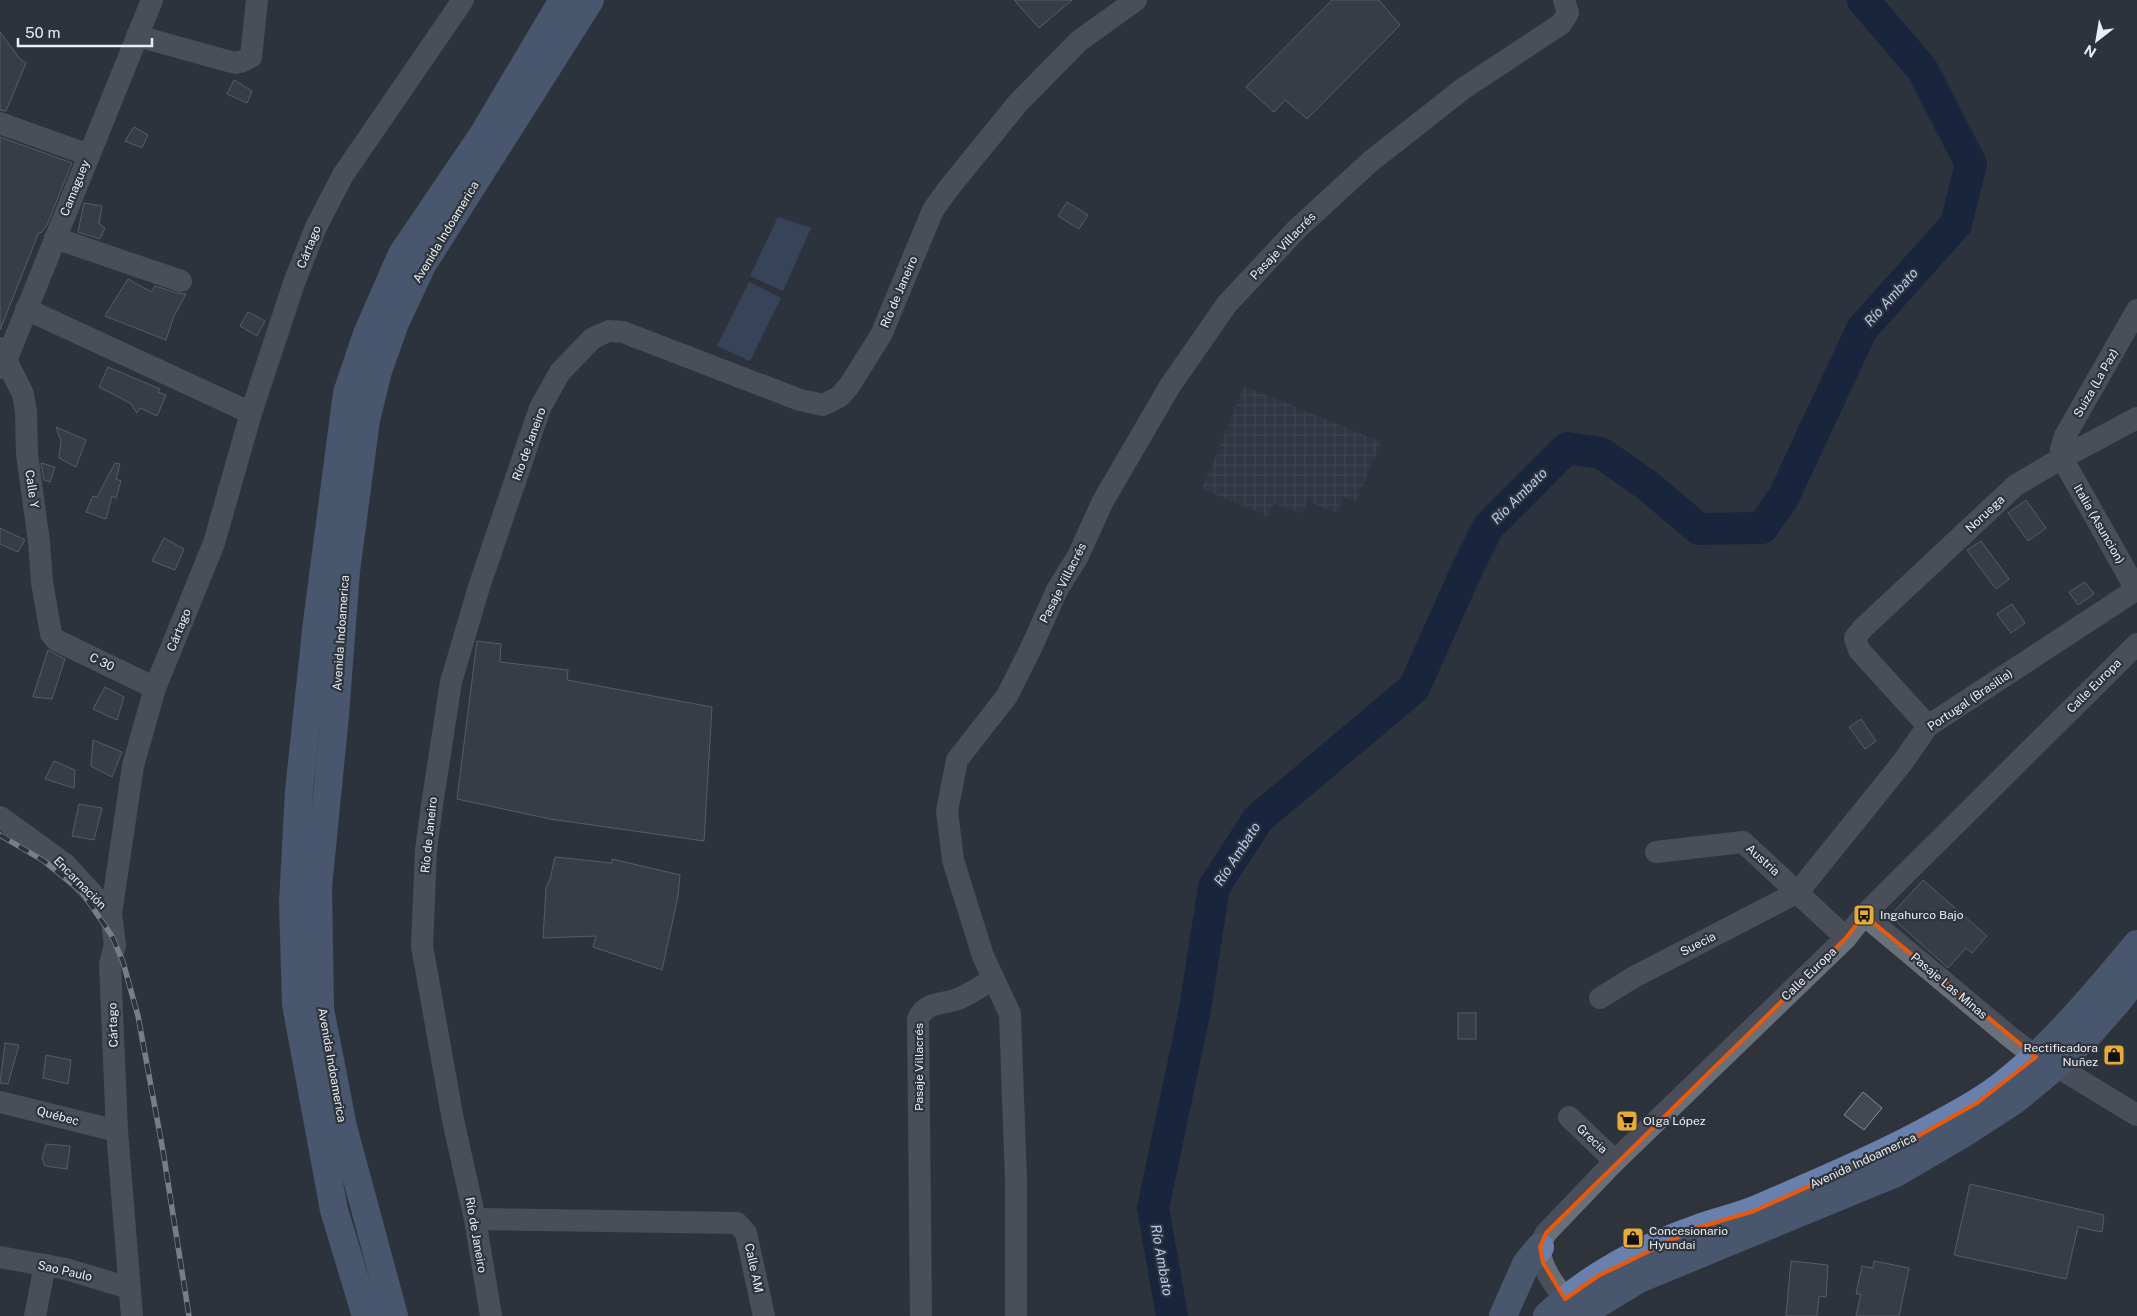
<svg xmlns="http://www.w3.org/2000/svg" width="2137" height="1316" font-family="'Public Sans',sans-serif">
	<defs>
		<pattern id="industrial-grid" width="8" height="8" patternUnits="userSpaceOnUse" patternTransform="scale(1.25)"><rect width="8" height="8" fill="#343c4a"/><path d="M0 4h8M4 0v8" fill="none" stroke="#525865"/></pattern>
	</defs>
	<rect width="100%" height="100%" fill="#2e333c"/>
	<!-- industrial -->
	<path fill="url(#industrial-grid)" d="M1244,386L1381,442L1356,502L1344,497L1337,513L1308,501L1302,514L1274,503L1268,516L1202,489Z"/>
	<!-- pitch -->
	<g fill="#44587a">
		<path d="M778,217L811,228L783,291L750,276Z"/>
		<path d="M749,282L781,298L750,361L717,346Z"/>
	</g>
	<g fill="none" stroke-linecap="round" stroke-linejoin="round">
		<!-- river -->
		<path stroke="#02153c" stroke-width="32" d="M1172,1316L1153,1208L1195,1009L1214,887L1258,819L1414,688L1468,567L1488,527L1567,448L1601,453L1648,486L1699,529L1762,528L1783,498L1862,329L1956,224L1971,164L1922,69L1863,0"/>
	</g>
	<!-- building -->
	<g fill="#434952" stroke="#878d98">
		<path d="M1014,0H1072L1039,28Z"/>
		<path d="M1332,0H1379L1400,25L1307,119L1285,100L1274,112L1246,87Z"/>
		<path d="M0,32L20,59L26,63L6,111L0,110Z"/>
		<path d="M234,80L252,91L247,103L227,94Z"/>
		<path d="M134,127L148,135L142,148L125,141Z"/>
		<path d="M0,137L72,163L47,225L41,233L39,232L0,330Z"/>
		<path d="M1067,202L1088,215L1079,229L1058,216Z"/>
		<path d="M84,203L102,206L99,224L105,228L100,239L78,232Z"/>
		<path d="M128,279L151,292L155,286L177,293L186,294L174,316L166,340L105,316Z"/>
		<path d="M248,312L265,321L257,336L240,326Z"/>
		<path d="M108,367L160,389L158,392L166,395L157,416L140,408L137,413L130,403L99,387Z"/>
		<path d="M56,427L86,440L76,467L59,458L61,441Z"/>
		<path d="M41,463L55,467L50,482L44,480Z"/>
		<path d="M115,463L120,464L116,479L121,481L116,498L112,496L106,519L86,512L93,496L97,497Z"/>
		<path d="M2026,500L2046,528L2028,541L2008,513Z"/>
		<path d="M0,528L25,540L18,552L0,544Z"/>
		<path d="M164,538L184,549L175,570L152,561Z"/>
		<path d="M1981,541L2009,579L1996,589L1967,550Z"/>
		<path d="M2085,582L2094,594L2078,605L2069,592Z"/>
		<path d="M2012,604L2025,623L2011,633L1997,614Z"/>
		<path d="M477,641L501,644L500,662L568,670L567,680L712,707L704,841L550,819L457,799Z"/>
		<path d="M48,650L65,659L52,699L33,697Z"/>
		<path d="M105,687L124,697L117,720L93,709Z"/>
		<path d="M1861,719L1876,741L1865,749L1849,727Z"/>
		<path d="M93,740L122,752L112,777L91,766Z"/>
		<path d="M54,761L75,770L74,788L45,779Z"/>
		<path d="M79,804L102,808L94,840L72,836Z"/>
		<path d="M555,857L612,863V859L680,875L678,896L662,970L593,947L596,936L543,938L546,888L550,879Z"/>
		<path d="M1923,880L1987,936L1972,953L1966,948L1948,968L1890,916Z"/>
		<rect x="1458" y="1013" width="18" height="26"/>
		<path d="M5,1043L19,1045L8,1084L0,1083Z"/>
		<path d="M46,1055L71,1060L68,1084L43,1078Z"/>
		<path d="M1863,1092L1882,1108L1864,1130L1844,1115Z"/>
		<path d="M46,1144L70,1146L67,1169L45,1166L42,1158Z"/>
		<path d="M1970,1184L2104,1215L2102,1232L2078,1227L2066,1279L1954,1255Z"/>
		<path d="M1791,1261L1828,1265L1826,1297L1819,1296L1817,1316H1786Z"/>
		<path d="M1874,1261L1909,1268L1899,1316H1856L1861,1294H1856L1862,1266L1873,1268Z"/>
	</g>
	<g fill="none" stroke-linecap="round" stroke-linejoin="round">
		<!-- minor -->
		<g stroke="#6a707a" stroke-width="22">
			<path d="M137,36L235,63L243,61L251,57L257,0"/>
			<path d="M0,123L89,155"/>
			<path d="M55,238L181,281"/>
			<path d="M26,309L251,413"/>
			<path d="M2137,310L2065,436L2061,449L2062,458L2137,591"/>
			<path d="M0,348L23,394L26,412L27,454L39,542L42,582L51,634L56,640L155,688"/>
			<path d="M3,368L152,0"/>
			<path d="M1928,726L1859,650L1855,638L1862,629L2016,485L2062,458L2137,418"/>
			<path d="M0,817L65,864L111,914"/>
			<path d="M1656,852L1743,842L1846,938"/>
			<path d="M1864,915L2010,1037L2036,1057"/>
			<path d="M1600,998L1634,977L1798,892L1902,763L1928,726L2137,589"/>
			<path d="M2056,1066L2137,1115"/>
			<path d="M0,1102L117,1131"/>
			<path d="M1569,1117L1615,1161"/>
			<path d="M475,1219L737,1223L746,1233L764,1316"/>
			<path d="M0,1257L66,1269L129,1288"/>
			<path d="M1578,1311C1563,1297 1539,1270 1540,1247C1540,1243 1544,1237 1546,1233L1615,1161L1846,938L1864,915L2137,644"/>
			<path d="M35,1316L45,1265"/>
			<path d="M132,1316L117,1131L110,964L115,945L111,914L133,766L155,688L214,543L251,413L294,283L316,227L343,175L463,0"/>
			<path d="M491,1316L475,1219L453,1120L422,946L426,850L432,805L451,682L479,587L540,408L560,372L593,338L609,331L623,332L800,400L823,405L839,397L849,386L881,335L933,210L948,189L1018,103L1079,41L1136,0"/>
			<path d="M921,1316L918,1019C926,1001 942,1005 958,999C970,994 982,986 993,979"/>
			<path d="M1016,1316V1181L1010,1014L983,956L953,860L947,811L957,760L1007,696L1032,646L1057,590L1078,556L1103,501L1170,386L1227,304L1297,229L1371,161L1464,88L1561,24L1568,13L1564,0"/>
		</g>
		<!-- major -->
		<g stroke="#6880ab" stroke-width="28">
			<path d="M366,1316L334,1210L296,1004L293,902L299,791L317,622L347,393L367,334L402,254L484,133L563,0"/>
			<path d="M394,1316L343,1127L320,1009L318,887L335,715L346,571L366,420L378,371L395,323L422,265L590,0"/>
			<path d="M1503,1316L1526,1264L1540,1247"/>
			<path d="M1547,1316C1588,1277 1645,1246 1699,1228C1718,1221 1738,1217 1757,1209C1819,1182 1882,1156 1941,1123C1963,1111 1985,1099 2005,1083C2055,1043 2095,994 2137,944"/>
			<path d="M1578,1316L1639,1279L1896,1173L1961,1135L2015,1100L2056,1066L2089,1034L2118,1001L2137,976"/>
		</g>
		<!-- rail casing -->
		<g stroke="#d4d8dd" stroke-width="5.5">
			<path id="rail" d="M0,835L44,861L82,892L112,936L123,962L138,1016L163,1151L189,1316"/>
		</g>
		<!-- rail -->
		<use href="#rail" stroke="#2e333c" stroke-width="4" stroke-dasharray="11" stroke-linecap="butt"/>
	</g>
	<!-- marked area -->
	<path d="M0 0H2137V1316H0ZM1864,915L2036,1057L1977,1103L1902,1145L1754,1211L1697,1228L1598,1276L1565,1299L1543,1263L1540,1247L1546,1233L1846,938Z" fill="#2e333c" fill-opacity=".55" fill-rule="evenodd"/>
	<path fill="none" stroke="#e8590c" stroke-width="4" stroke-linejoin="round" d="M1864,915L2036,1057L1977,1103L1902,1145L1754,1211L1697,1228L1598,1276L1565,1299L1543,1263L1540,1247L1546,1233L1846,938Z"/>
	<!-- icons -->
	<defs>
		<g id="bus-square" transform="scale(1.125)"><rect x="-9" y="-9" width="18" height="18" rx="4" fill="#e6ac36" stroke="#2e333c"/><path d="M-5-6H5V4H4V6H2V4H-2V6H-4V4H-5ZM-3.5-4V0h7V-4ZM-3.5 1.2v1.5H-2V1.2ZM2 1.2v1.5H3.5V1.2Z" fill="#111"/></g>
		<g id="shop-square" transform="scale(1.125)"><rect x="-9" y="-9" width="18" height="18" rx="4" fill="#e6ac36" stroke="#2e333c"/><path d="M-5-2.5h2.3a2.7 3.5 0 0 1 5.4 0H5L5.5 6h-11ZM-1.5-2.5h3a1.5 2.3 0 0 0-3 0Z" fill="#111"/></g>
		<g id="supermarket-square" transform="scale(1.125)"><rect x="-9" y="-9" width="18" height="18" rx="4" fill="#e6ac36" stroke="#2e333c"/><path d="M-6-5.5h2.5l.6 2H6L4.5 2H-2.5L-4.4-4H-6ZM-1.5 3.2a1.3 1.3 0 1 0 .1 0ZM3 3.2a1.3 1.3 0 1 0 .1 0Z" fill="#111"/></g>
	</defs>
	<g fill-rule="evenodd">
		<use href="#bus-square" x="1864" y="915"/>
		<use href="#shop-square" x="2114" y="1055"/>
		<use href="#supermarket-square" x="1627" y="1121"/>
		<use href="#shop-square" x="1633" y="1238"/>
	</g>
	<g text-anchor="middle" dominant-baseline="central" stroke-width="4.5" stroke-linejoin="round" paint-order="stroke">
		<!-- street labels -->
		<g font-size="12" fill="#eaeef3" stroke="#2e333c">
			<text transform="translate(75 188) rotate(-68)">Camaguey</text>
			<text transform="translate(446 232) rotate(-59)">Avenida Indoamerica</text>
			<text transform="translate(1283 246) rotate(-46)">Pasaje Villacrés</text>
			<text transform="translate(309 247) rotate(-68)">Cártago</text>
			<text transform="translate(899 292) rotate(-67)">Río de Janeiro</text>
			<text transform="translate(2096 383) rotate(-60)">Suiza (La Paz)</text>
			<text transform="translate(529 444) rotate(-70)">Río de Janeiro</text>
			<text transform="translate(32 489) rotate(82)">Calle Y</text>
			<text transform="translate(1985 514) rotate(-43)">Noruega</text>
			<text transform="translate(2099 524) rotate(60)">Italia (Asuncion)</text>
			<text transform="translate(1063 583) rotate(-63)">Pasaje Villacrés</text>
			<text transform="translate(179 630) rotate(-68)">Cártago</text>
			<text transform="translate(341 633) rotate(-86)">Avenida Indoamerica</text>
			<text transform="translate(102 662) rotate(26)">C 30</text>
			<text transform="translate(2094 686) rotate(-45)">Calle Europa</text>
			<text transform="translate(1970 700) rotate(-34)">Portugal (Brasilia)</text>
			<text transform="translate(429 835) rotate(-84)">Río de Janeiro</text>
			<text transform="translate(1763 860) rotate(42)">Austria</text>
			<text transform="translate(80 883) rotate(45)">Encarnación</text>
			<text transform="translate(1698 944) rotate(-27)">Suecia</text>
			<text transform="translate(1809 974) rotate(-44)">Calle Europa</text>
			<text transform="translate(1949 986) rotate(40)">Pasaje Las Minas</text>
			<text transform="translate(113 1025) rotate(-92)">Cártago</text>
			<text transform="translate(332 1065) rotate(80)">Avenida Indoamerica</text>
			<text transform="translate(919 1067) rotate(-90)">Pasaje Villacrés</text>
			<text transform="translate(58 1116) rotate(15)">Québec</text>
			<text transform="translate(1592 1139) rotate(43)">Grecia</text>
			<text transform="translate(1863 1161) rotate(-25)">Avenida Indoamerica</text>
			<text transform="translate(476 1235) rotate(80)">Río de Janeiro</text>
			<text transform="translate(754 1268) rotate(78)">Calle AM</text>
			<text transform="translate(65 1271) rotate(13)">Sao Paulo</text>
		</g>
		<!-- poi labels -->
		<g font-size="12" fill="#eaeef3" stroke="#2e333c" text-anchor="start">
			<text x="1880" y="915">Ingahurco Bajo</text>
			<text x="2098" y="1048" text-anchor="end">Rectificadora<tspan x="2098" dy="14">Nuñez</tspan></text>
			<text x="1643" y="1121">Olga López</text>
			<text x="1649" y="1231">Concesionario<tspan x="1649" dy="14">Hyundai</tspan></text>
		</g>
		<!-- water labels -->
		<g font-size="14" font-style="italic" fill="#b3ccf6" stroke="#2e333c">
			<text transform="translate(1891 297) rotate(-48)">Río Ambato</text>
			<text transform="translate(1519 496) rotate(-45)">Río Ambato</text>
			<text transform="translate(1237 854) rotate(-57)">Río Ambato</text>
			<text transform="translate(1162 1260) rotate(80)">Río Ambato</text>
		</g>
	</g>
	<!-- north arrow -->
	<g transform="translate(2097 40) rotate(211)" stroke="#2e333c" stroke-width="4" paint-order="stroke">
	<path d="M0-4L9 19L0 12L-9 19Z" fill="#eaeef3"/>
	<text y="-8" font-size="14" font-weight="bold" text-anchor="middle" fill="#eaeef3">N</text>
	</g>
	<!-- scale -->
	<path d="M18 38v8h134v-8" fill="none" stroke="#eaeef3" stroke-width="2.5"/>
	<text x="25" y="38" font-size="15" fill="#eaeef3" stroke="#2e333c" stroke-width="4" paint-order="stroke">50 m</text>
</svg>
